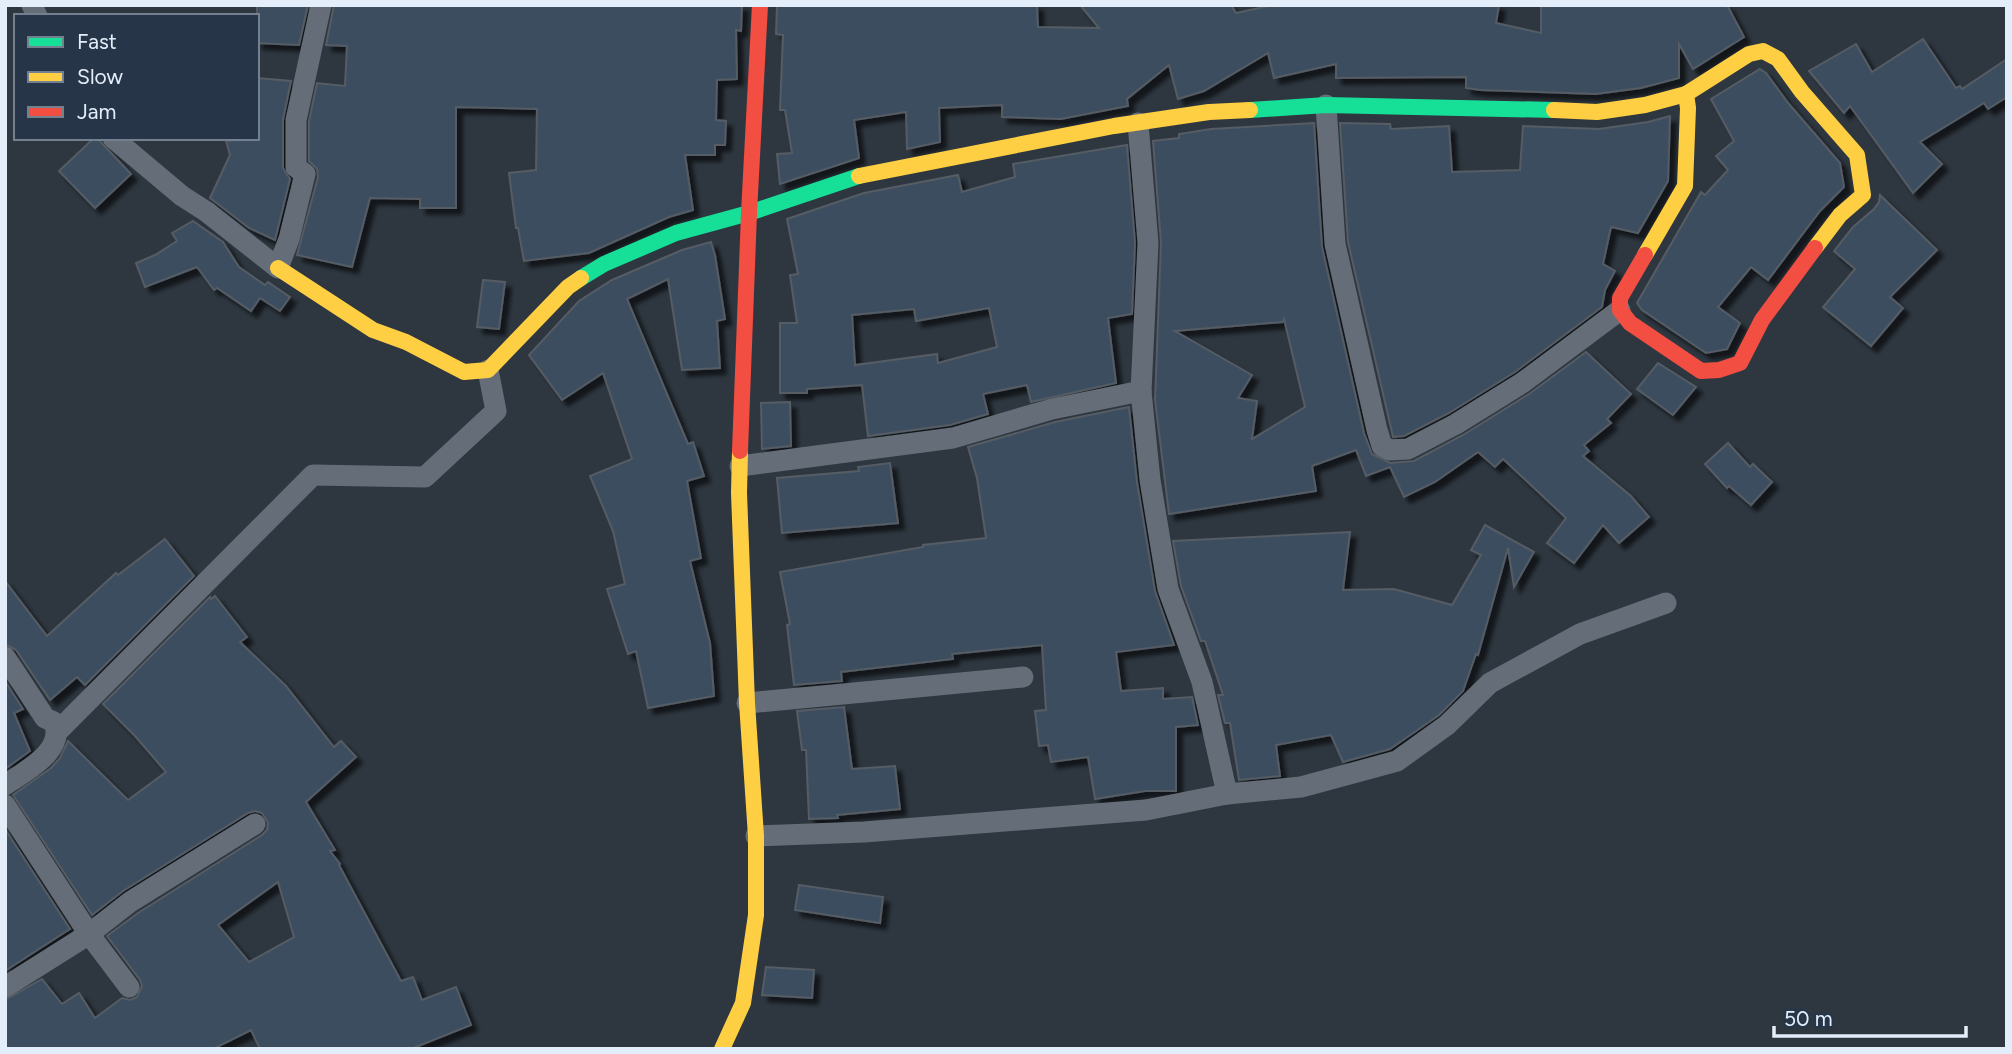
<svg xmlns="http://www.w3.org/2000/svg" width="2012" height="1054" font-family="Figtree,sans-serif">
	<defs>
		<filter id="shadow"><feDropShadow dx="6" dy="6" stdDeviation="2" flood-color="#0009"/></filter>
	</defs>
	<rect width="100%" height="100%" fill="#2e3740"/>
	<!-- building -->
	<g fill="#3e4e60" stroke="#545c64" stroke-width="2" fill-rule="evenodd" filter="url(#shadow)">
		<path d="M257,5H308L299,45L257,43Z"/>
		<path d="M334,5H742L741,31L736,30L737,79L717,80L716,120L726,121L725,145H715V155H685L693,210L669,217L589,253L524,261L518,228H516L509,173L536,170L537,109L456,107V208H420V199L370,198L352,267L297,255L318,177L317,169L309,161V121L317,83L345,86L347,46L326,45Z"/>
		<path d="M777,5H1037L1038,27L1099,28L1080,5H1231L1236,13L1273,5H1499L1496,23L1541,33V5H1727L1744,37L1693,69L1679,44V78L1641,88L1596,94L1480,90L1466,88V77L1336,78V64L1274,78L1268,53L1204,91L1178,99L1169,65L1127,99L1128,106L1061,119L1002,117V105L939,108L940,142L907,149L906,112L854,120L859,158L780,184L777,154L792,153L785,110H780L783,35L776,34Z"/>
		<path d="M1923,39L1956,88L1960,86L1962,89L2007,59V97L1988,109L1984,103L1920,142L1942,164L1913,193L1850,106L1844,113L1809,71L1856,44L1872,72Z"/>
		<path d="M1760,69L1766,73L1789,104L1840,163L1844,187L1820,211L1768,280L1751,267L1718,307L1740,323L1727,349L1706,353L1642,310L1637,303L1701,192L1705,195L1728,170L1716,156L1734,141L1711,99Z"/>
		<path d="M257,78L291,81L283,120V168L290,179L275,240L249,228L210,198L230,155L226,141L257,138Z"/>
		<path d="M1670,116L1668,181L1638,233L1611,227L1603,264L1615,271L1605,290L1602,307L1515,372L1449,413L1404,436L1393,437L1348,242L1340,123L1390,124L1391,129L1449,126L1452,172L1520,170L1523,126L1599,129L1648,122Z"/>
		<path d="M1314,123L1322,247L1364,433L1372,454L1390,463L1414,461L1463,435L1529,394L1586,352L1631,394L1607,419L1611,423L1584,445L1589,451L1583,456L1631,496L1649,517L1619,543L1603,525L1574,563L1547,543L1566,518L1503,459L1495,467L1478,452L1435,482L1404,497L1390,467L1366,476L1356,450L1312,466L1316,491L1169,514L1155,400L1161,243L1153,141L1179,138V134L1211,129ZM1284,319L1305,407L1252,439L1257,401L1238,398L1252,375L1175,331L1283,322Z"/>
		<path d="M94,138H97L131,174L95,208L59,171Z"/>
		<path d="M1127,145L1135,243L1132,314L1108,318L1116,383L1031,402L1027,385L983,394L988,414L950,425L868,436L862,385L807,389V393H780V323H797L790,275L798,274L787,219L864,193L958,175L962,192L1015,177L1013,164ZM989,308L997,347L938,363L937,354L855,365L852,315L914,309L916,321Z"/>
		<path d="M1880,195L1937,250L1890,297L1903,308L1871,346L1823,307L1855,269L1834,251L1853,227L1874,209L1879,202Z"/>
		<path d="M193,221L223,242L239,267L265,285L268,282L290,297L280,311L260,298L251,311L217,288L214,290L197,267L145,287L136,263L155,255L177,241L172,233Z"/>
		<path d="M711,242L715,255L725,319L717,321L720,368L682,370L668,279L627,299L688,444L693,442L704,476L687,481L701,558L690,561L710,643L714,696L648,708L636,651L628,654L607,589L625,584L613,531L590,476L632,459L603,373L562,400L529,355L579,301L612,280L682,250Z"/>
		<path d="M483,280L505,282L499,329L477,327Z"/>
		<path d="M1658,363L1696,387L1673,415L1637,389Z"/>
		<path d="M790,402L791,446L762,449L761,403Z"/>
		<path d="M1129,407L1137,482L1155,591L1174,645L1116,652L1121,691L1163,688V699L1192,697L1198,725L1176,727V791H1145L1095,799L1088,757L1051,762L1048,745L1039,746L1035,711L1046,710L1042,645L952,654L953,659L841,672L842,681L794,685L787,625L790,624L780,572L923,547V545L986,538L977,478L968,447L1055,422Z"/>
		<path d="M1728,443L1750,467L1753,464L1772,482L1751,505L1729,486L1727,488L1705,464Z"/>
		<path d="M890,463L898,523L782,533L777,478L859,471L858,467Z"/>
		<path d="M1485,525L1534,552L1514,587L1508,548L1478,655L1476,654L1463,691L1439,715L1390,749L1343,762L1331,735L1276,745L1280,776L1239,780L1230,723H1225L1218,695H1223L1205,641H1201L1181,586L1173,541L1350,532L1343,590L1394,589L1452,605L1481,555L1471,550Z"/>
		<path d="M165,539L194,576L85,685L77,677L50,700L16,650L5,644V581L47,636L116,573L118,575Z"/>
		<path d="M215,596L247,637L240,642L286,686L334,747L341,741L356,757L306,802L335,850L330,851L340,864L339,865L401,981L413,977L422,1000L456,987L471,1025L411,1049H260L251,1030L213,1049H5V1000L42,979L62,1004L79,993L95,1018L122,998L130,1000L137,997L142,986L140,980L107,936L138,913L262,835L267,830L268,823L262,813L255,811L248,813L123,891L92,915L13,795L51,768L60,758L68,741L128,800L166,772L135,736L103,704L210,597L211,599ZM278,882L294,937L249,962L218,925Z"/>
		<path d="M5,681L23,709L14,713L30,751L5,769Z"/>
		<path d="M844,707L852,769L895,766L900,809L837,815L838,818L809,819L806,750H802L797,711Z"/>
		<path d="M5,829L70,929L5,971Z"/>
		<path d="M799,885L883,897L880,923L795,910Z"/>
		<path d="M766,967L814,970L812,998L762,995Z"/>
	</g>
	<g fill="none" stroke-linecap="round" stroke-linejoin="round">
		<!-- street -->
		<g stroke="#656e78" stroke-width="21">
			<path d="M32,5L37,16"/>
			<path d="M1326,105L1335,244L1377,430L1382,446L1390,450L1408,449L1456,424L1522,383L1620,310"/>
			<path d="M113,138L182,196L207,212L278,268L289,239L305,174L296,167V120L321,5"/>
			<path d="M1141,391L1150,480L1168,589L1202,682L1227,794"/>
			<path d="M740,466L953,438L1052,409L1141,391L1148,243L1138,123"/>
			<path d="M5,657L45,718L54,722C66,751 25,771 5,785"/>
			<path d="M747,703L1023,677"/>
			<path d="M58,731L313,475L425,477L496,411L488,370"/>
			<path d="M5,805L89,934L5,987"/>
			<path d="M756,836L864,832L1146,810L1227,794L1301,787L1397,761L1447,725L1490,683L1580,634L1666,603"/>
			<path d="M129,987L89,934L130,902L255,824"/>
		</g>
		<!-- fast -->
		<g stroke="#16e098" stroke-width="16">
			<path d="M1250,110L1326,105L1554,110"/>
			<path d="M581,278L604,264L676,233L749,213L859,176"/>
		</g>
		<!-- slow -->
		<g stroke="#ffcf43" stroke-width="16">
			<path d="M1554,110L1597,112L1645,105L1686,94L1749,54L1763,51L1778,59L1802,92L1857,155L1863,195L1840,215L1815,248"/>
			<path d="M859,176L1114,126L1209,112L1250,110"/>
			<path d="M1645,255L1685,186L1688,108L1686,94"/>
			<path d="M278,268L373,330L406,342L464,372L488,370L568,287L581,278"/>
			<path d="M722,1049L743,1003L756,915V836L747,703L739,493L740,451"/>
		</g>
		<!-- jam -->
		<g stroke="#f24e42" stroke-width="16">
			<path d="M1645,255L1620,298V310L1630,323L1701,371L1719,370L1740,363L1762,320L1815,248"/>
			<path d="M740,451L749,213L760,5"/>
		</g>
	</g>
	<!-- border -->
	<rect width="2012" height="1054" fill="none" stroke="#e4eefa" stroke-width="14"/>
	<!-- legend -->
	<rect x="14" y="14" width="245" height="126" fill="#263648" stroke="#72808f" stroke-width="2"/>
	<rect x="28" y="37" width="35" height="10" fill="#16e098" stroke="#72808f" stroke-width="2"/>
	<text x="77" y="49" font-size="21" fill="#e4eefa">Fast</text>
	<rect x="28" y="72" width="35" height="10" fill="#ffcf43" stroke="#72808f" stroke-width="2"/>
	<text x="77" y="84" font-size="21" fill="#e4eefa">Slow</text>
	<rect x="28" y="107" width="35" height="10" fill="#f24e42" stroke="#72808f" stroke-width="2"/>
	<text x="77" y="119" font-size="21" fill="#e4eefa">Jam</text>
	<!-- scale -->
	<path d="M1774 1026v10h192v-10" fill="none" stroke="#e4eefa" stroke-width="3.5"/>
	<text x="1784" y="1026" font-size="21" fill="#e4eefa" stroke="#263648" stroke-width="5" paint-order="stroke">50 m</text>
</svg>
